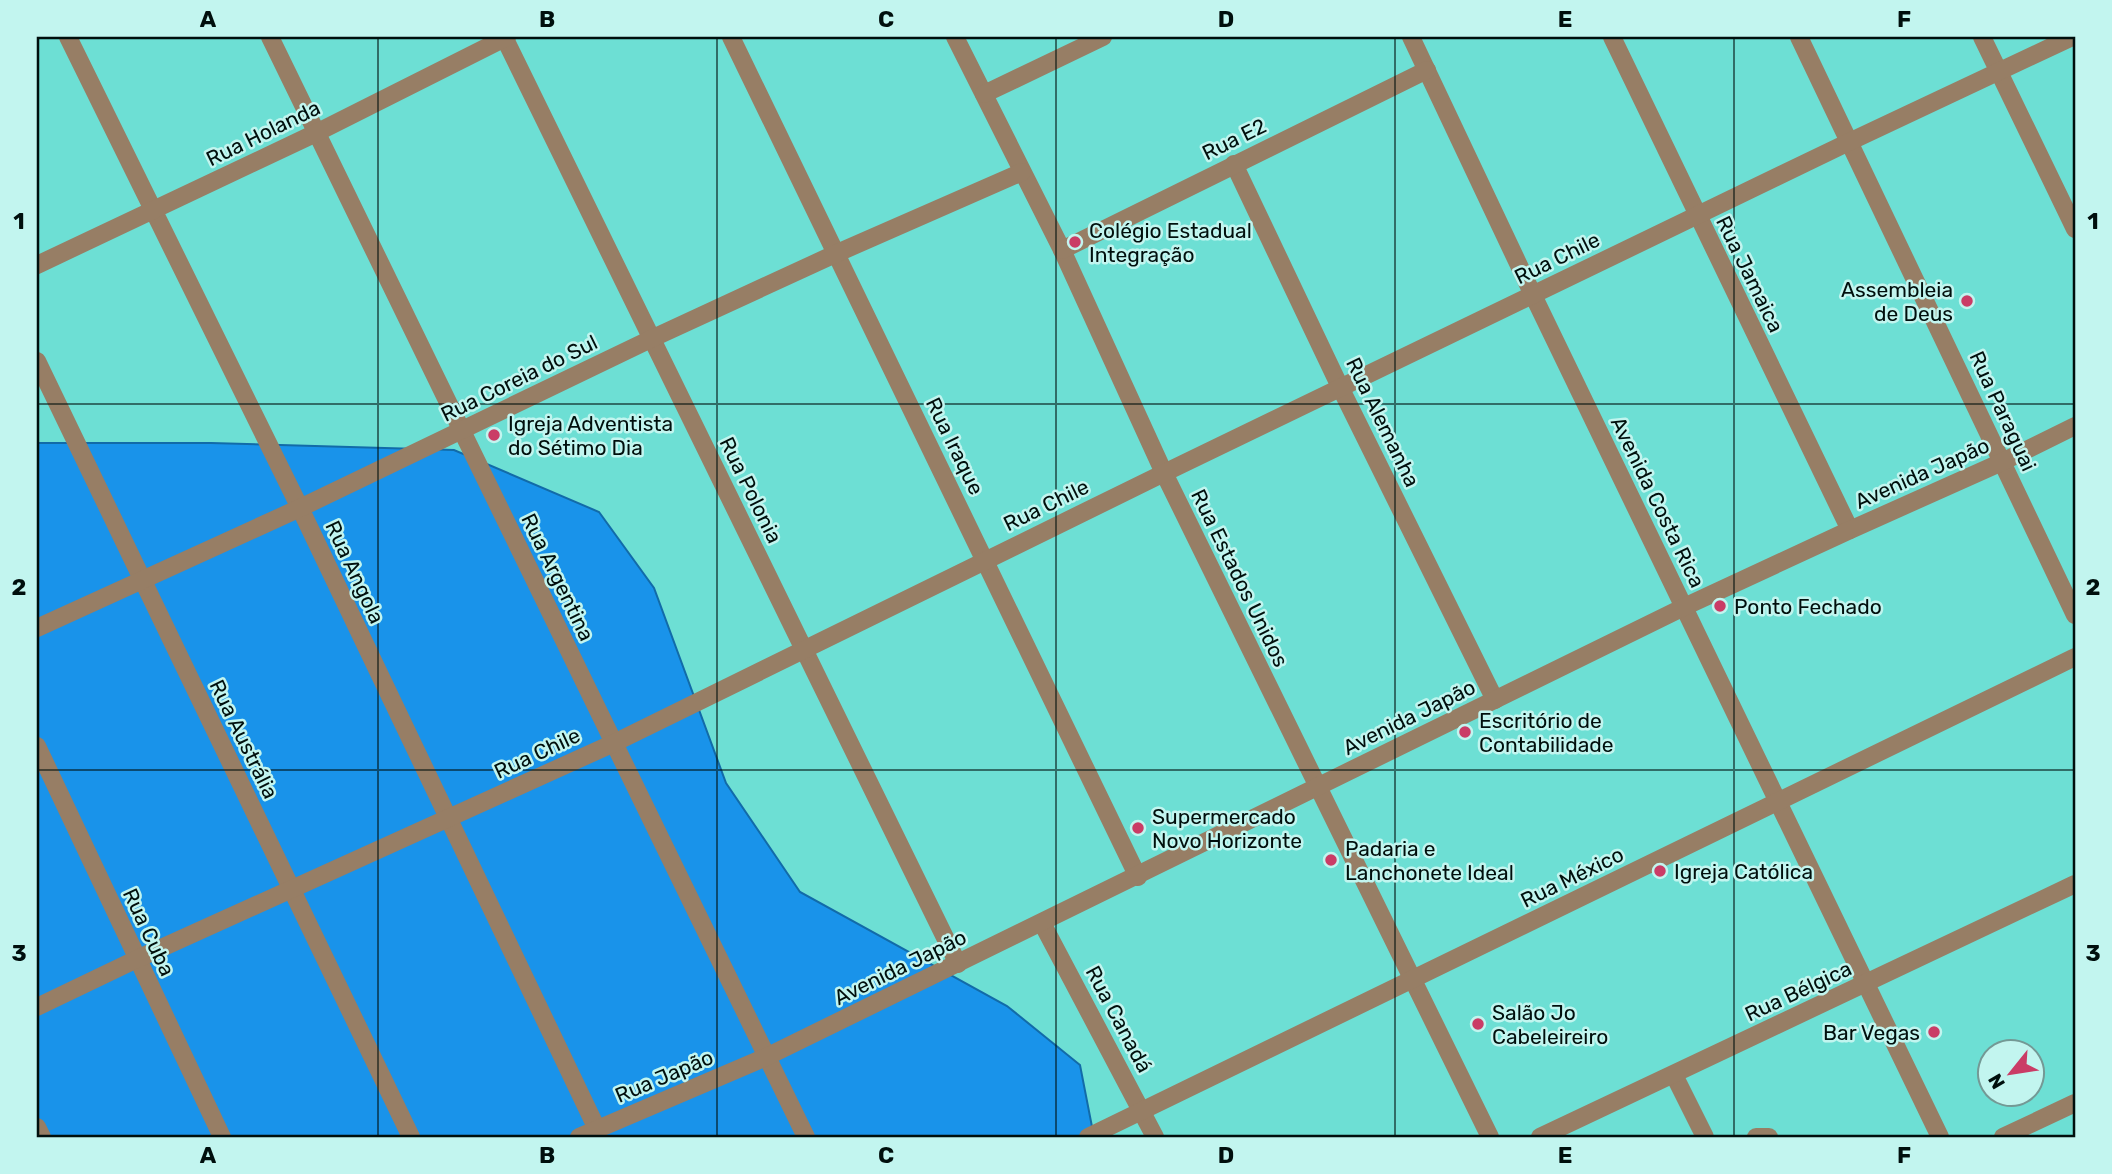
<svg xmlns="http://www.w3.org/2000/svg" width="2112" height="1174" font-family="Rubik,sans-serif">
	<rect width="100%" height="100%" fill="#6ddfd4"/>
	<!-- water -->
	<path fill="#1993ea" stroke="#126ba8" stroke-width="2" d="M37,443H211L454,450L599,512L654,588L726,783L800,892L1007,1006L1080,1065L1094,1137H37Z"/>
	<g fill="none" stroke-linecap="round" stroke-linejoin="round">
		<!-- minor -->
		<g stroke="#977e65" stroke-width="18">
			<path d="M68,37L300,508L597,1129"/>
			<path d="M270,37L806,1137"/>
			<path d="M504,37L958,964"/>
			<path d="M731,37L1138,877"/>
			<path d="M955,37L1062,250L1164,473L1490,1137"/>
			<path d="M1411,37L1533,295L1940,1137"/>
			<path d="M1612,37L1850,530"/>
			<path d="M1799,37L2075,615"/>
			<path d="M1982,37L2075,229"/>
			<path d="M984,94L1103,37"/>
			<path d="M1234,164L1341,389L1495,700"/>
			<path d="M1062,250L1427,70"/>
			<path d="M37,265L316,133L507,37"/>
			<path d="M37,361L411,1137"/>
			<path d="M37,628L300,508L653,338L835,254L1022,172"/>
			<path d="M37,746L222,1137"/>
			<path d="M1042,923L1155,1137"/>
			<path d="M37,1007L137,959L614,743L1164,473L1849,142L2072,37"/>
			<path d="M1674,1075L1705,1137"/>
			<path d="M37,1127L42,1137"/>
			<path d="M579,1137L766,1057L1684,607L1850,530L2002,462L2075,426"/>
			<path d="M1088,1137L2075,657"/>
			<path d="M1540,1137L2075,884"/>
			<path d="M1756,1137H1769"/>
			<path d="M2003,1137L2075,1103"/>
		</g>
	</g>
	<!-- grid -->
	<path fill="none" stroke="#000f0d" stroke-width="2" stroke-opacity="0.55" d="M378,37V1137M717,37V1137M1056,37V1137M1395,37V1137M1734,37V1137M37,404H2075M37,770H2075"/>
	<!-- markers -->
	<g fill="#ca3c66" stroke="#c2f5ef" stroke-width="2.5">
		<circle cx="1075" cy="242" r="7"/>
		<circle cx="1967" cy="301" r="7"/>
		<circle cx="494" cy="435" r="7"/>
		<circle cx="1720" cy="606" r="7"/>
		<circle cx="1465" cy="732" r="7"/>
		<circle cx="1138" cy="828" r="7"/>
		<circle cx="1331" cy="860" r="7"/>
		<circle cx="1660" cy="871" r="7"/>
		<circle cx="1478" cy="1024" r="7"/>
		<circle cx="1934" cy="1032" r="7"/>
	</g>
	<g text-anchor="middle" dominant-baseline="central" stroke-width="5" stroke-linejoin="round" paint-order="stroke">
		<!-- street labels -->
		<g font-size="21" fill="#000f0d" stroke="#c2f5ef">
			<text transform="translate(263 133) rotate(-26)">Rua Holanda</text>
			<text transform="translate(1234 139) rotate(-26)">Rua E2</text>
			<text transform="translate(1557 258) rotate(-26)">Rua Chile</text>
			<text transform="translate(1750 274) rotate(64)">Rua Jamaica</text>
			<text transform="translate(519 378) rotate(-26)">Rua Coreia do Sul</text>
			<text transform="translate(2003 411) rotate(65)">Rua Paraguai</text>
			<text transform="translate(1383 422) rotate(64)">Rua Alemanha</text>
			<text transform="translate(955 446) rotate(64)">Rua Iraque</text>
			<text transform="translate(1922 473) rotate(-24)">Avenida Japão</text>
			<text transform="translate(751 490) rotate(64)">Rua Polonia</text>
			<text transform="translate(1658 502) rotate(64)">Avenida Costa Rica</text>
			<text transform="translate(1046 505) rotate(-26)">Rua Chile</text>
			<text transform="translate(355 572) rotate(65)">Rua Angola</text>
			<text transform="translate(558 577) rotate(64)">Rua Argentina</text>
			<text transform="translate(1240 578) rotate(64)">Rua Estados Unidos</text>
			<text transform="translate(1409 717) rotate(-26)">Avenida Japão</text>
			<text transform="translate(244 739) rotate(64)">Rua Austrália</text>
			<text transform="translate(537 753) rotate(-25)">Rua Chile</text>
			<text transform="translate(1572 877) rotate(-26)">Rua México</text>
			<text transform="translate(149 932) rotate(65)">Rua Cuba</text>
			<text transform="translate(900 967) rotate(-26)">Avenida Japão</text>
			<text transform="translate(1798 991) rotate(-25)">Rua Bélgica</text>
			<text transform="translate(1119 1019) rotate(62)">Rua Canadá</text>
			<text transform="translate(664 1076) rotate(-23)">Rua Japão</text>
		</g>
		<!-- poi labels -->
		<g font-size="21" fill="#000f0d" stroke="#c2f5ef" text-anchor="start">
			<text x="1089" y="230">Colégio Estadual<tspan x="1089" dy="24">Integração</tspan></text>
			<text x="1953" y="289" text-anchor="end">Assembleia<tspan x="1953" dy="24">de Deus</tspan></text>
			<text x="508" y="423">Igreja Adventista<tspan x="508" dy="24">do Sétimo Dia</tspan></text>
			<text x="1734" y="606">Ponto Fechado</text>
			<text x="1479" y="720">Escritório de<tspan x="1479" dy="24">Contabilidade</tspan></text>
			<text x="1152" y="816">Supermercado<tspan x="1152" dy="24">Novo Horizonte</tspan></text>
			<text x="1345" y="848">Padaria e<tspan x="1345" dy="24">Lanchonete Ideal</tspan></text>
			<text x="1674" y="871">Igreja Católica</text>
			<text x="1492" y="1012">Salão Jo<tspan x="1492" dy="24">Cabeleireiro</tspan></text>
			<text x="1920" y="1032" text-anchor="end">Bar Vegas</text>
		</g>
	</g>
	<!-- border -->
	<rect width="2112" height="1174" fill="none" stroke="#c2f5ef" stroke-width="77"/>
	<!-- north arrow -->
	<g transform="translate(2011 1073) rotate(240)"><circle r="33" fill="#c2f5ef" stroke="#749995" stroke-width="2"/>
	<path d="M0-5L12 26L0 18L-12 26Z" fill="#ca3c66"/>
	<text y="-10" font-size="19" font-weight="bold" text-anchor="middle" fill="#000f0d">N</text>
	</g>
	<rect x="38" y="38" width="2036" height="1098" fill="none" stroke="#000f0d" stroke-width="2.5"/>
	<g font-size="23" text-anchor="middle" font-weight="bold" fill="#000f0d">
		<text x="208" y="27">A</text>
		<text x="547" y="27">B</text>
		<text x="886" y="27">C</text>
		<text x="1226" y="27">D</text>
		<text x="1565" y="27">E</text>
		<text x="1904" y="27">F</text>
		<text x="19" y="229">1</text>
		<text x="2093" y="229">1</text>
		<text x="19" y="595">2</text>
		<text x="2093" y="595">2</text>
		<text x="19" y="961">3</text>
		<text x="2093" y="961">3</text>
		<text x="208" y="1163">A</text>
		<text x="547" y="1163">B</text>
		<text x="886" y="1163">C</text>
		<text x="1226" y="1163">D</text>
		<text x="1565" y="1163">E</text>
		<text x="1904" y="1163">F</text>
	</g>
</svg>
